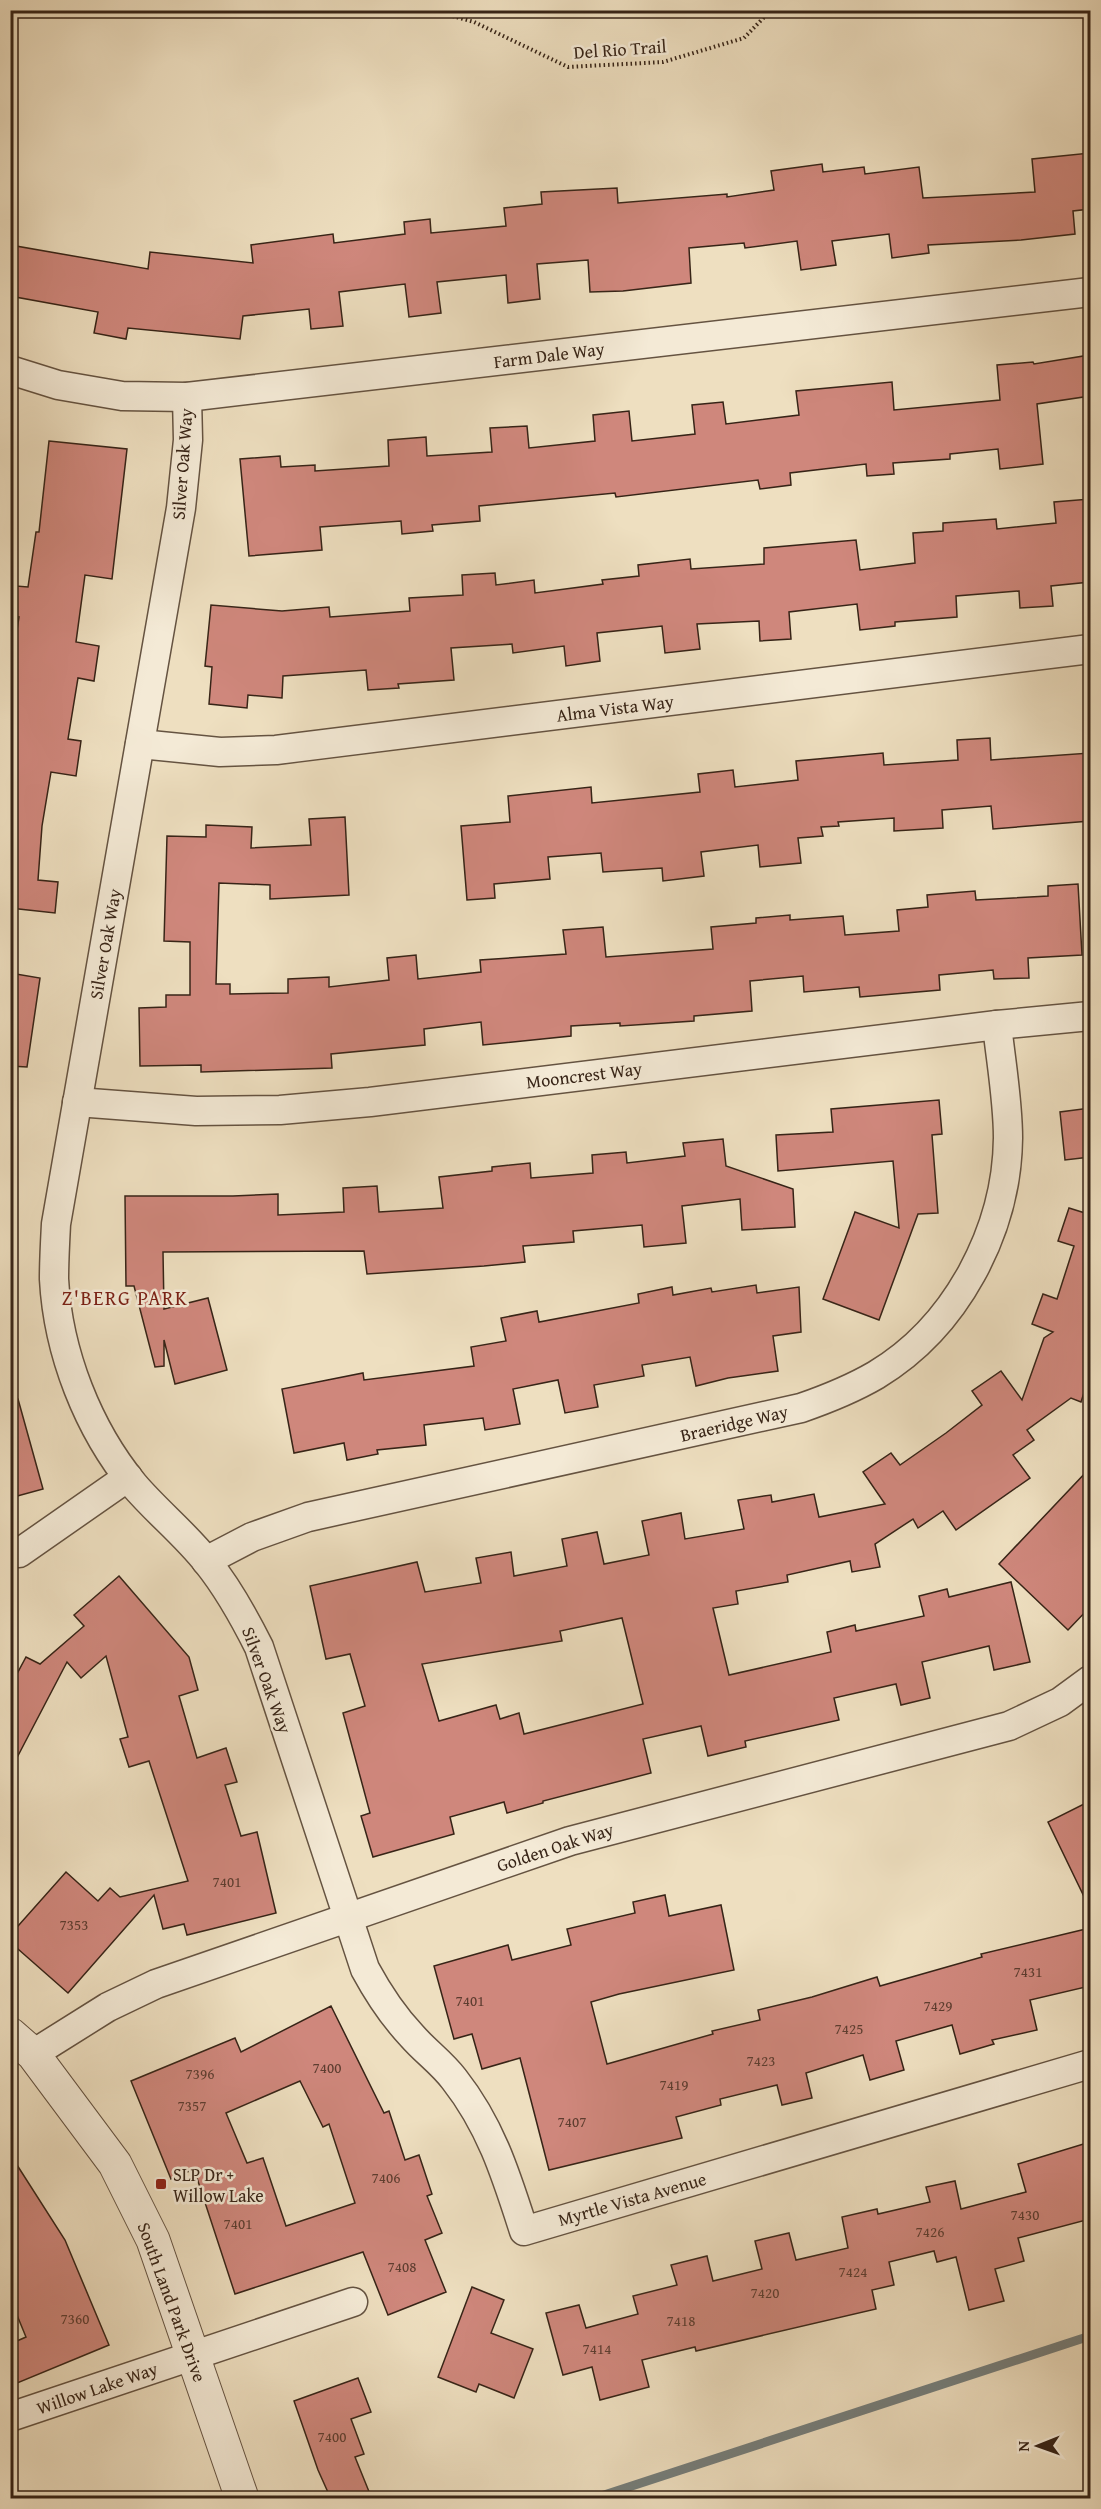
<svg xmlns="http://www.w3.org/2000/svg" width="1101" height="2509" font-family="'Gentium Book Plus',serif">
	<rect width="100%" height="100%" fill="#eedfc0"/>
	<filter id="stains"><feTurbulence type="fractalNoise" baseFrequency=".00333" numOctaves="4"/><feColorMatrix values="0 0 0 0 .2 0 0 0 0 .09 0 0 0 0 .02 0 0 0 .5 -.17"/></filter>
	<radialGradient id="worn" r=".72"><stop offset=".6" stop-color="#630" stop-opacity="0"/><stop offset="1" stop-color="#630" stop-opacity=".3"/></radialGradient>
	<g fill="none" stroke-linecap="round" stroke-linejoin="round">
		<!-- stream -->
		<path stroke="#757e7b" stroke-width="9" d="M595,2498L1090,2336"/>
	</g>
	<!-- building -->
	<g fill="#cf877c" stroke="#372417" stroke-width="1.5" fill-rule="evenodd">
		<path d="M1090,153V209L1073,211L1075,234L1021,240L928,245L929,253L892,258L889,234L832,241L836,265L801,270L797,241L745,248L744,243L689,248L691,283L623,291L590,292L588,260L537,264L540,299L508,303L506,275L437,282L441,313L409,317L405,284L339,292L343,326L311,329L309,309L243,316L240,339L128,328L126,339L94,333L98,312L10,296V245L148,269L150,252L253,263L251,245L333,234L334,243L405,234L404,222L430,219L431,233L506,226L504,208L542,204L541,192L617,188L618,203L727,194V197L774,190L771,171L822,164L823,172L864,167L865,174L919,167L923,198L1035,192L1032,159Z"/>
		<path d="M1090,355V396L1037,404L1043,464L1000,469L998,449L950,454V459L893,463L894,474L867,476L866,464L790,473L791,485L760,489L758,480L616,497L615,493L479,506L480,521L432,525L433,531L402,534L401,521L320,527L322,550L249,556L240,459L280,456L281,467L315,465V471L389,466L388,440L426,437L427,456L492,452L490,428L527,426L529,448L595,441L593,415L629,411L632,441L695,434L692,405L723,402L726,424L799,415L796,391L892,382L894,410L1000,400L997,365L1033,362L1034,364Z"/>
		<path d="M49,441L127,449L112,579L85,575L76,642L99,646L94,681L78,678L68,739L81,741L76,776L51,772L42,826L38,880L58,882L55,913L10,908V676L19,617L12,616L16,586L28,587L36,532H39Z"/>
		<path d="M1090,499V582L1051,586L1053,606L1020,608L1019,591L956,596L957,617L895,622V626L860,630L857,604L789,612L791,639L760,641L759,621L697,624L700,649L665,653L662,626L597,633L600,661L566,666L564,646L513,653L512,644L451,648L454,680L398,684L399,688L368,690L366,670L283,676L282,698L248,695L247,708L209,704L212,667L205,666L211,605L282,611L329,607L330,617L410,611L409,598L463,595L462,575L495,573L496,585L534,580L535,593L603,584L602,580L639,576L638,565L690,559L691,569L764,564V548L856,540L860,570L915,563L913,533L943,531V523L996,519L997,529L1056,523L1054,502Z"/>
		<path d="M990,738L991,760L1090,753V821L993,829L991,806L942,810L943,828L894,831V818L838,822L839,826L821,827L823,836L798,838L801,863L760,867L758,845L701,852L704,876L663,881L662,868L603,872L601,853L548,857L550,879L494,884L495,898L467,900L461,826L510,822L508,796L591,787L592,803L700,792L698,774L733,770L735,787L798,780L796,761L883,753L884,765L958,760L957,740Z"/>
		<path d="M345,817L349,895L270,899V885L219,883L216,984H230V994L288,993V979L329,977V987L389,980L387,958L416,955L418,979L481,972L480,960L566,954L563,930L603,927L606,957L713,949L711,927L756,923V918L790,915V920L843,916L845,935L899,931L897,910L928,907L927,895L975,891L976,900L1048,896V886L1078,884L1082,955L1028,958L1029,978L994,979L993,970L939,975L940,990L860,997L859,987L804,992L803,976L750,981L752,1011L694,1016V1021L620,1026V1023L571,1026V1036L483,1045L481,1022L424,1029L425,1045L331,1054L332,1068L201,1072V1065L140,1066L139,1008L166,1007V995H190V942L164,941L167,836L206,837V825L252,827L251,848L311,845L309,819Z"/>
		<path d="M10,973L40,978L27,1067L10,1066Z"/>
		<path d="M939,1100L942,1134L932,1135L938,1213L918,1214L879,1320L823,1299L855,1212L899,1228L893,1161L778,1171L776,1135L833,1132L831,1109Z"/>
		<path d="M1090,1108V1157L1065,1160L1060,1112Z"/>
		<path d="M723,1139L726,1166L793,1189L795,1227L742,1230L740,1199L682,1206L686,1243L644,1247L642,1225L573,1231L574,1242L523,1246L525,1262L484,1266L367,1274L364,1251L163,1252L164,1309L208,1298L227,1370L175,1384L164,1340V1366L155,1367L134,1286H126L125,1196H233L278,1194V1215L344,1212L343,1188L377,1186L379,1212L443,1208L439,1177L492,1171V1167L530,1163L531,1178L593,1173L592,1155L626,1152L627,1163L685,1156L683,1143Z"/>
		<path d="M1069,1208L1085,1213L1086,1210L1090,1211V1374L1081,1402L1071,1398L1027,1430L1034,1440L1013,1455L1030,1478L956,1530L943,1511L918,1528L913,1519L875,1544L880,1567L852,1572L850,1561L787,1575L788,1582L736,1591L738,1604L713,1608L729,1675L831,1652L827,1632L855,1625L856,1631L924,1616L919,1596L947,1589L949,1597L1011,1582L1030,1662L994,1670L989,1646L922,1662L930,1698L901,1705L896,1684L834,1698L839,1720L745,1741L746,1747L708,1756L701,1726L643,1739L651,1773L543,1801V1803L507,1813L504,1802L450,1817L454,1834L373,1857L361,1816L370,1813L343,1713L365,1706L350,1654L326,1659L310,1586L417,1562L425,1592L481,1583L476,1558L511,1552L514,1576L567,1566L562,1539L597,1532L604,1564L649,1555L642,1521L681,1513L685,1539L744,1529L738,1500L771,1495L772,1502L814,1494L819,1517L885,1504L863,1472L891,1453L900,1465L946,1433L982,1405L972,1391L1001,1371L1022,1400L1044,1338L1053,1332L1032,1324L1043,1294L1057,1299L1074,1246L1058,1241ZM622,1618L643,1704L524,1734L519,1713L500,1719L496,1705L439,1721L422,1664L562,1641L560,1631Z"/>
		<path d="M756,1285L757,1293L799,1287L801,1332L773,1336L778,1371L728,1378L696,1386L690,1357L642,1365L644,1376L594,1385L598,1407L565,1413L558,1380L513,1389L520,1424L485,1430L483,1418L424,1425L426,1445L377,1450L378,1454L347,1460L344,1443L294,1453L282,1389L363,1373L364,1380L474,1366L471,1347L506,1341L501,1318L537,1311L539,1322L639,1303L638,1294L672,1287L673,1295L711,1288L712,1292Z"/>
		<path d="M18,1399L43,1489L10,1498V1400Z"/>
		<path d="M1090,1468V1607L1068,1630L999,1564Z"/>
		<path d="M119,1576L189,1657L198,1690L179,1696L197,1758L226,1748L237,1782L225,1785L241,1836L257,1832L276,1913L187,1935L184,1924L163,1929L154,1895L68,1993L10,1942V1935L66,1872L98,1901L110,1888L120,1897L188,1881L149,1761L129,1767L120,1739L128,1737L106,1656L81,1678L67,1662L10,1771V1687L26,1657L40,1664L84,1626L74,1615Z"/>
		<path d="M1090,1801V1909L1048,1822Z"/>
		<path d="M665,1895L669,1916L721,1905L734,1970L619,1994L591,2002L607,2064L713,2034L712,2031L760,2020L758,2010L812,1997L877,1977L880,1986L982,1957L981,1954L1090,1928V1986L1030,2000L1037,2030L992,2040L994,2044L960,2054L952,2025L896,2041L904,2070L870,2080L863,2055L806,2073L812,2098L782,2105L777,2085L720,2099L721,2105L676,2117L682,2138L549,2170L520,2058L482,2069L472,2034L454,2039L434,1966L508,1945L512,1960L571,1945L567,1929L635,1913L633,1902Z"/>
		<path d="M331,2006L384,2113L389,2111L405,2160L419,2155L432,2194L427,2196L442,2233L425,2240L446,2292L388,2315L363,2252L235,2294L194,2169L171,2179L131,2081L235,2038L241,2052ZM300,2081L323,2127L329,2124L355,2203L286,2226L263,2158L247,2163L226,2113Z"/>
		<path d="M1090,2142V2219L1018,2238L1024,2261L995,2269L1004,2301L969,2310L956,2257L937,2262L934,2251L889,2262L894,2285L872,2290L876,2309L696,2351L695,2347L642,2360L649,2387L600,2400L592,2367L563,2375L546,2313L579,2305L586,2328L638,2314L633,2296L677,2285L671,2265L707,2256L713,2281L762,2269L755,2241L789,2233L796,2260L848,2248L842,2217L877,2209L878,2214L930,2202L926,2187L955,2181L961,2209L1026,2192L1018,2164Z"/>
		<path d="M10,2154L65,2240L109,2345L10,2386V2344L26,2337L10,2298Z"/>
		<path d="M472,2287L504,2300L491,2333L533,2349L514,2398L479,2384L476,2392L438,2377Z"/>
		<path d="M358,2378L371,2412L351,2419L364,2454L355,2457L372,2499H331L318,2470L294,2401Z"/>
	</g>
	<g fill="none" stroke-linecap="round" stroke-linejoin="round">
		<!-- minor casing -->
		<g stroke="#655341" stroke-width="31">
			<g id="minor">
				<path d="M10,370L58,385L122,396L187,397L1090,292"/>
				<path d="M187,397L188,440L181,508L56,1224C55,1243 54,1261 54,1279C58,1353 88,1429 134,1485C157,1512 185,1534 207,1562C228,1588 244,1617 259,1647L365,1969C378,1993 393,2016 412,2036C425,2051 442,2063 454,2079C491,2126 506,2175 524,2231L1090,2064"/>
				<path d="M140,744L220,752L276,750L1090,649"/>
				<path d="M77,1102L196,1111L280,1110L370,1102L997,1025L1090,1016"/>
				<path d="M19,1553L128,1477"/>
				<path d="M206,1561L252,1537L308,1517L801,1408C827,1399 852,1389 876,1375C956,1327 1007,1231 1008,1138C1008,1101 1001,1062 997,1025"/>
				<path d="M33,2054L108,2007L156,1984L570,1841L1009,1726L1060,1702L1090,1680"/>
				<path d="M10,2417L353,2302"/>
			</g>
		</g>
		<!-- tertiary casing -->
		<g stroke="#655341" stroke-width="35">
			<path id="tertiary" d="M10,2034L33,2054L115,2164L153,2240L242,2498"/>
		</g>
		<!-- path -->
		<g stroke="#372417" stroke-width="4" stroke-dasharray="1.5 3" stroke-linecap="butt">
			<path d="M219,10L227,14H317L374,10"/>
			<path d="M431,10L474,22L568,67L663,62L744,38L771,10"/>
		</g>
		<!-- minor -->
		<use href="#minor" stroke="#f4ead6" stroke-width="28"/>
		<!-- tertiary -->
		<use href="#tertiary" stroke="#f4ead6" stroke-width="33"/>
	</g>
	<!-- markers -->
	<rect fill="#8f2418" stroke="#f4ead6" stroke-width="2" x="155" y="2178" width="12" height="12" rx="3"/>
	<g text-anchor="middle" dominant-baseline="central" stroke-width="5" stroke-linejoin="round" paint-order="stroke">
		<!-- number labels -->
		<g font-size="15" fill="#5d3d30">
			<text x="227" y="1881">7401</text>
			<text x="74" y="1924">7353</text>
			<text x="1028" y="1971">7431</text>
			<text x="470" y="2000">7401</text>
			<text x="938" y="2005">7429</text>
			<text x="849" y="2028">7425</text>
			<text x="761" y="2060">7423</text>
			<text x="327" y="2067">7400</text>
			<text x="200" y="2073">7396</text>
			<text x="674" y="2084">7419</text>
			<text x="192" y="2105">7357</text>
			<text x="572" y="2121">7407</text>
			<text x="386" y="2177">7406</text>
			<text x="1025" y="2214">7430</text>
			<text x="238" y="2223">7401</text>
			<text x="930" y="2231">7426</text>
			<text x="402" y="2266">7408</text>
			<text x="853" y="2271">7424</text>
			<text x="765" y="2292">7420</text>
			<text x="75" y="2318">7360</text>
			<text x="681" y="2320">7418</text>
			<text x="597" y="2348">7414</text>
			<text x="332" y="2436">7400</text>
		</g>
		<!-- street labels -->
		<g font-size="18" fill="#372417" stroke="#f4ead6">
			<text transform="translate(620 49) rotate(-4)">Del Rio Trail</text>
			<text transform="translate(549 355) rotate(-7)">Farm Dale Way</text>
			<text transform="translate(182 464) rotate(-86)">Silver Oak Way</text>
			<text transform="translate(615 708) rotate(-7)">Alma Vista Way</text>
			<text transform="translate(105 944) rotate(-80)">Silver Oak Way</text>
			<text transform="translate(584 1075) rotate(-7)">Mooncrest Way</text>
			<text transform="translate(734 1423) rotate(-13)">Braeridge Way</text>
			<text transform="translate(267 1680) rotate(70)">Silver Oak Way</text>
			<text transform="translate(555 1847) rotate(-18)">Golden Oak Way</text>
			<text transform="translate(632 2199) rotate(-16)">Myrtle Vista Avenue</text>
			<text transform="translate(172 2302) rotate(70)">South Land Park Drive</text>
			<text transform="translate(97 2388) rotate(-19)">Willow Lake Way</text>
		</g>
		<!-- poi labels -->
		<g font-size="18" fill="#372417" stroke="#f4ead6" text-anchor="start">
			<text x="173" y="2174">SLP Dr +<tspan x="173" dy="21">Willow Lake</tspan></text>
		</g>
		<!-- neighbourhood labels -->
		<g font-size="20" letter-spacing="1.5" fill="#7a1f14" stroke="#f4ead6">
			<text x="125" y="1297">Z'BERG PARK</text>
		</g>
	</g>
	<!-- margin -->
	<rect width="1101" height="2509" fill="none" stroke="#eedfc0" stroke-width="36"/>
	<rect x="12" y="12" width="1077" height="2485" fill="none" stroke="#372417" stroke-width="3"/>
	<rect x="18" y="18" width="1065" height="2473" fill="none" stroke="#372417" stroke-width="1.5"/>
	<!-- north arrow -->
	<g transform="translate(1038 2446) rotate(269)" stroke="#f4ead6" stroke-width="4.5" paint-order="stroke">
	<path d="M0-4.5L10 22L0 15L-10 22Z" fill="#372417"/>
	<text y="-9" font-size="16" font-weight="bold" text-anchor="middle" fill="#372417">N</text>
	</g>
	<rect width="100%" height="100%" filter="url(#stains)"/>
	<rect width="100%" height="100%" fill="url(#worn)"/>
</svg>
